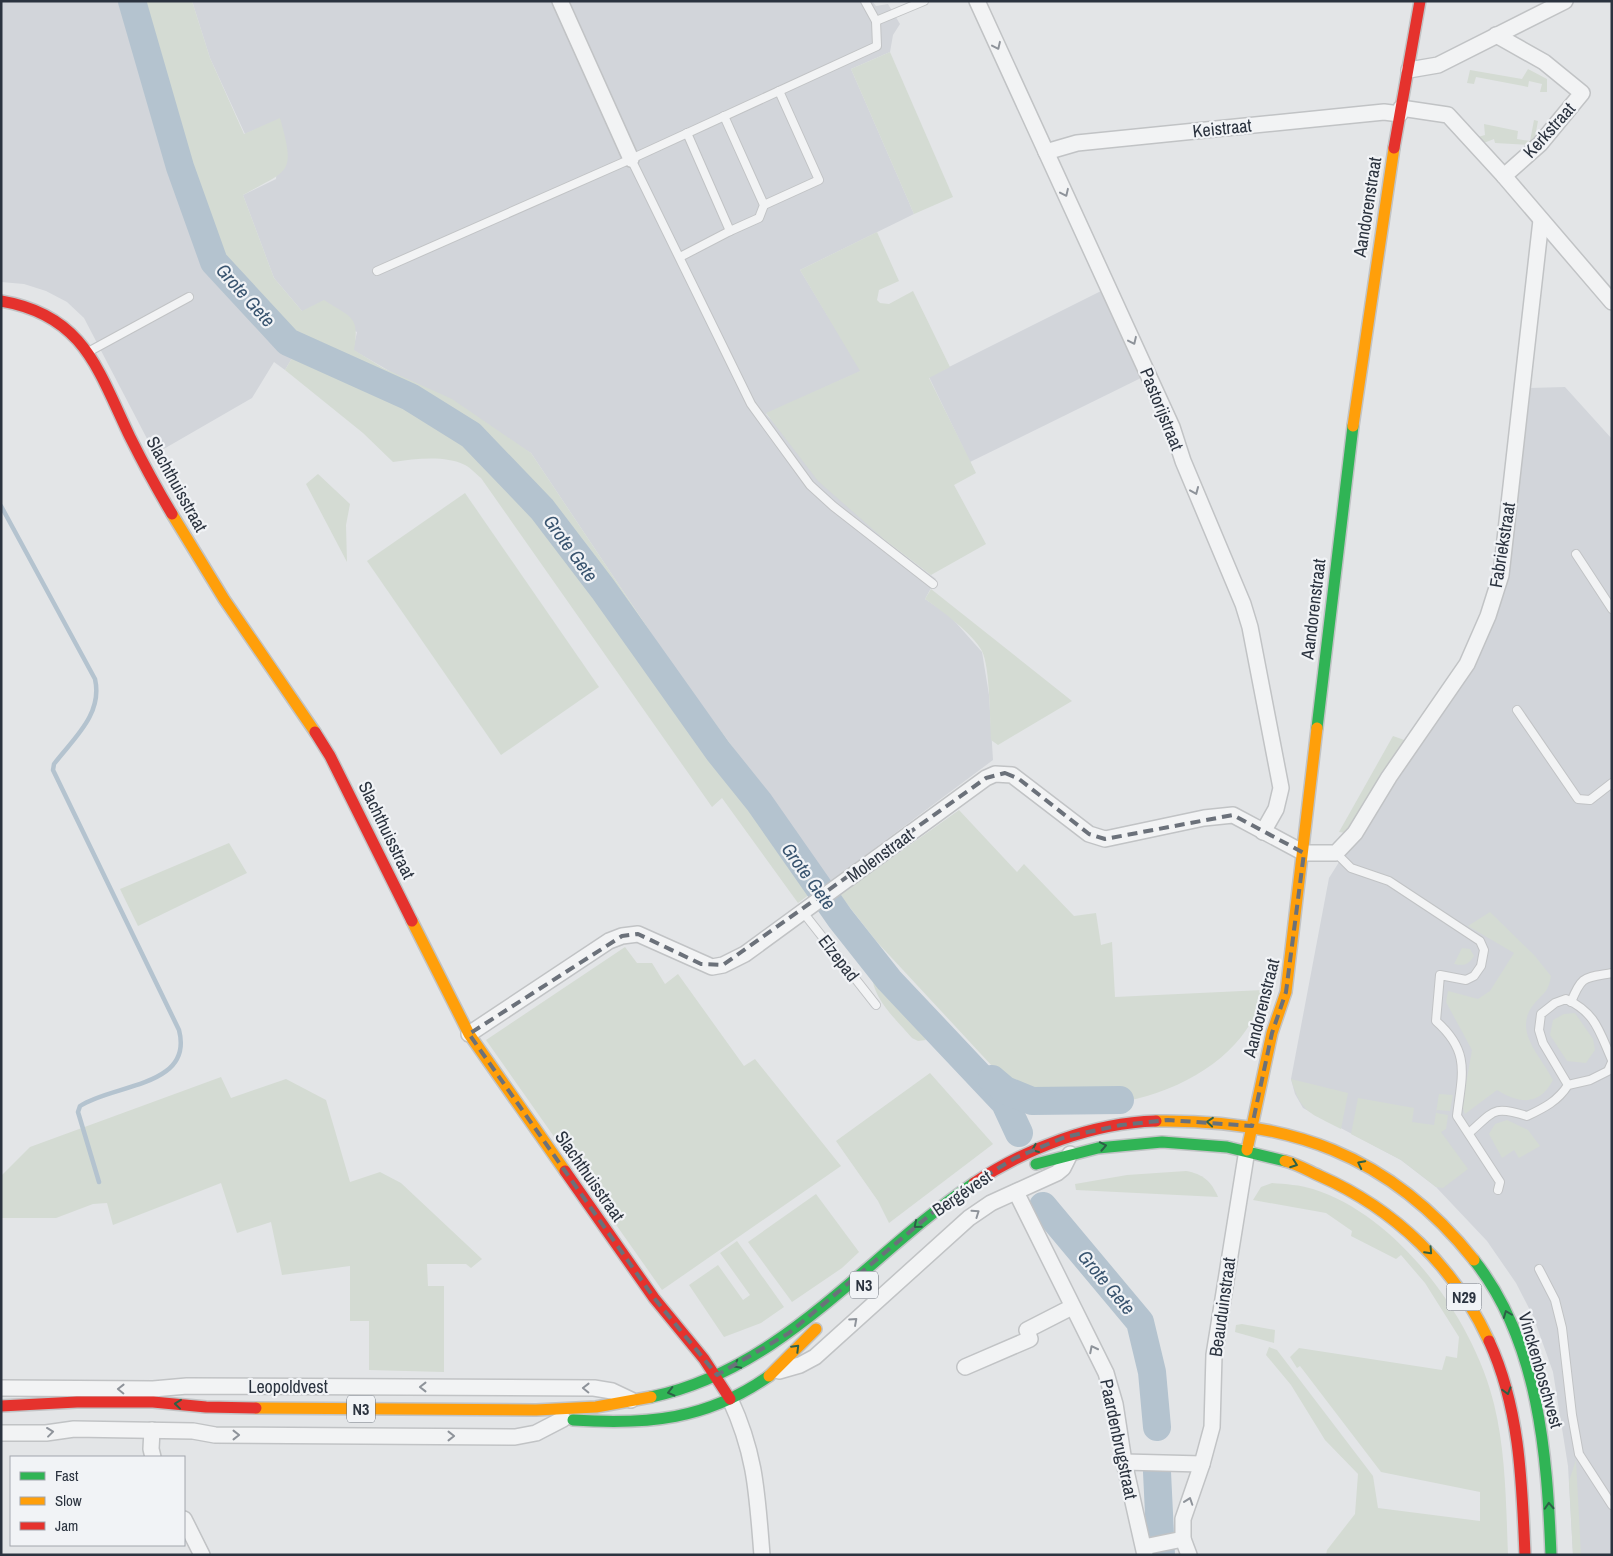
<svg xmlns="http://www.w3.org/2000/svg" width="1613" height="1556" font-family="'Archivo Narrow',sans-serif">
	<rect width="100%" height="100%" fill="#e3e5e7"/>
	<!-- built -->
	<g fill="#d2d5da">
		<path d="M1,1H132L180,167L214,261L288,342L292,358L285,370L274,362L252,398L155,454L84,318L67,302L46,291L24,284L1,282Z"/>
		<path d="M192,1H872L876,6L888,4L900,24L893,35L890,52L851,69L914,214L800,270L861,371L766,414L885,540L936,579L925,599L949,615L982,652L989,695L993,760L828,883L750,771L671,663L531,453L353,350L357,332L302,311L274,278L243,195L276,179L280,119L245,134L210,58Z"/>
		<path d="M1103,290L1145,376L970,462L929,377Z"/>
		<path d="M1565,387L1612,439V1555H1573L1568,1466L1553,1372L1533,1316L1516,1283L1487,1241L1436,1187L1401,1160L1303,1108L1295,1094L1291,1079L1329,878L1496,612L1529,388Z"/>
	</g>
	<!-- green -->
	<g fill="#d4dbd3">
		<path d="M132,1H192L210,58L244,134L280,118C296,175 289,169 243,195L274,278L302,311L324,300C351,318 360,315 354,350L383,368L452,399L531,453L671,663L750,771L734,780L814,891L798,903L722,798L712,807L481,478C476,474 471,468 465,465C444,455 416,459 393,462L363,433L285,370L292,358L288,342L214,262L180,167Z"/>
		<path d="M890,52L953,197L914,214L851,69Z"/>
		<path d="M1528,69L1547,79V92H1540L1542,84L1529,81L1528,87L1476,77L1474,84L1467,83L1470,70L1522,79Z"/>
		<path d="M1534,120L1538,121L1535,137L1529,145L1495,143L1494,139L1481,144L1478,137L1485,135L1484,124L1518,131L1517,139L1530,141Z"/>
		<path d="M877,232L899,281L879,290L877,300L880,303L889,304L913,291L950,367L929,378L976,473L954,485L986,544L931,575L885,540L818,481L766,413L860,371L800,270Z"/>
		<path d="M318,474L350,504L346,525L347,562L306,484Z"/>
		<path d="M465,493L599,687L501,755L367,561Z"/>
		<path d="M931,589L1072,701L998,745L991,740C990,720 990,667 982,651C973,634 941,610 925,599Z"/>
		<path d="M1393,736L1407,741L1345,833L1339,832Z"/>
		<path d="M959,810L1017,872L1024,864L1074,916L1096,913L1101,945L1112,942L1115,997L1263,990L1273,986C1260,1005 1251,1027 1235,1044C1198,1085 1131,1108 1076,1105C1060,1082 1047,1096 1024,1091C1018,1090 1012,1085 1006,1081L877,942L840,895Z"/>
		<path d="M229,843L247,873L138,926L120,889Z"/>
		<path d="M1490,912L1534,955L1551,976C1548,993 1544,992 1534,1004C1512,1031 1541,1056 1553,1080C1539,1106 1520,1104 1497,1090L1465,1114L1462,1106L1472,1050L1446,1002L1448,991L1478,999L1490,991L1514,953L1468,926Z"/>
		<path d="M625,947L637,963H652L665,984L678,974L744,1066L755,1059L841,1166L662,1290L486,1040Z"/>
		<path d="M1462,948L1470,949L1474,956C1468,965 1464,966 1454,964Z"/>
		<path d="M872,972L895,997L926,1040L918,1041L912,1038C896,1019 871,998 872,972Z"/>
		<path d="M1575,1013L1593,1039L1595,1050L1586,1063L1567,1061L1550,1035L1553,1020L1564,1014Z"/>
		<path d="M930,1073L993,1144L889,1223L878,1201L836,1141Z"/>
		<path d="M221,1077L231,1098L286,1079L326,1100L350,1182L380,1172L401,1183L482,1259L471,1268L466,1264H427L428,1286H444V1372L369,1370V1321H350V1266L282,1275L271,1222L237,1233L221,1183L113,1225L107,1203L93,1204L56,1218H1V1176L30,1147Z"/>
		<path d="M1291,1079L1348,1093L1341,1129C1311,1113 1301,1114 1291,1079Z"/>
		<path d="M1439,1094L1453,1095L1450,1111L1437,1110L1436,1113L1448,1115L1446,1129L1441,1132L1468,1169L1443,1188L1436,1187L1401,1160L1351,1134L1358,1098L1414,1108L1412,1122L1434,1125Z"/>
		<path d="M1507,1120L1528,1130L1540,1146L1519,1158L1514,1150L1502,1158L1489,1134L1495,1124Z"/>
		<path d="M1186,1171C1203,1174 1211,1181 1218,1197L1076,1190L1075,1184L1127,1175Z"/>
		<path d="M1272,1183C1286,1184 1300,1185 1313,1189C1399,1216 1474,1320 1494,1404C1506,1453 1506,1505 1508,1555H1326L1327,1550L1355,1514L1358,1474L1325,1440L1291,1385L1266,1355L1269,1347L1277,1350L1373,1476L1378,1508L1480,1521V1492L1381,1472L1300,1366L1297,1368L1290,1357L1299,1348L1442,1370L1446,1356L1457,1358L1459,1337L1425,1283L1401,1255L1396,1259L1351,1236L1352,1231L1326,1213L1253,1200L1261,1187Z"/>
		<path d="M816,1194L859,1252L842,1268L792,1302L748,1242Z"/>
		<path d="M737,1241L784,1307L761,1323L724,1337L689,1285L718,1265L743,1300L750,1295L720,1253Z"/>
		<path d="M1242,1324L1275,1330L1274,1343L1235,1332L1236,1325Z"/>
		<path d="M1576,1460L1581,1555H1573L1569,1481Z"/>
	</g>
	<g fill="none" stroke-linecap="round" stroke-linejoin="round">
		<!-- stream -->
		<path stroke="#b4c3cf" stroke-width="4.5" d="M1,506L95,679C103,714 74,738 54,764L53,770L179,1030C194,1087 113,1084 80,1106L78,1112L99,1182"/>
		<!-- river -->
		<g stroke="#b4c3cf" stroke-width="28">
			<path d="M132,1L180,167L214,262L288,342L410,397L471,435L542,509L603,589L718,751L759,802L840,918L889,980L1005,1103L1019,1133"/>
			<path d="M992,1079L1005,1090L1032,1101L1120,1100"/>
			<path d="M1043,1206L1140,1322L1152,1372L1157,1427"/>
			<path d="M1157,1472L1161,1555"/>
		</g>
		<!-- lane casing -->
		<g stroke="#c1c3c5" stroke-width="10">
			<g id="lane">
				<path d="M876,21L924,1"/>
				<path d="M724,116L764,205L759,218L730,231"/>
				<path d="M631,159L751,404L810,485L833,506L933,584"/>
				<path d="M764,205L819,180L779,91"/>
				<path d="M680,257L730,231L687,133"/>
				<path d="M377,271L631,159L877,46L876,21L865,1"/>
				<path d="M88,352L189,297"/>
				<path d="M1576,554L1612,609"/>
				<path d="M1517,710L1578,799L1590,800L1612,783"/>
				<path d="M1336,853L1351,868L1389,881L1480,941L1484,950L1481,966L1474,976L1466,980L1440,975L1436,1021C1471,1052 1462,1074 1457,1116L1500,1182L1498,1190"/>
				<path d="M802,911L876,1005"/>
				<path d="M1571,1002C1582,975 1584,978 1612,973"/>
				<path d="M1568,1085L1543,1043L1539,1030L1541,1014L1555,1003L1566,999C1596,1013 1599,1031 1612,1060"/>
				<path d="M1469,1133C1494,1111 1493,1105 1527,1116C1544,1108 1558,1101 1568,1085L1590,1080L1608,1071L1612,1062"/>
				<path d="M1539,1269L1555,1300L1562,1328L1572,1415L1579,1454L1612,1505"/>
			</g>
		</g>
		<!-- street casing -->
		<g stroke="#c1c3c5" stroke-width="18">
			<g id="street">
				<path d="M560,1L631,159"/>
				<path d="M977,1L1172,427L1183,461L1243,604L1250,627L1281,788L1276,809L1263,832"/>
				<path d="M1496,35L1544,62L1582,93L1540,144L1504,176"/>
				<path d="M1409,70L1438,65L1565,1"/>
				<path d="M1401,108L1448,115L1504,176L1612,302"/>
				<path d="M1046,152L1077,143L1384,112L1400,114"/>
				<path d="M469,1034L609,941L622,936L638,934L712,967L723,965L745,954L986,778L995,774L1012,775L1089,834L1105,839L1204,818L1233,815L1304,853H1336L1355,833L1389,777L1467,664L1488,616L1501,575L1541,220"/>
				<path d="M1016,1192L1106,1373L1115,1404L1124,1462L1145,1555"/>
				<path d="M965,1367L1030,1339L1027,1330L1072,1307"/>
				<path d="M779,1371L800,1365L815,1357L969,1218L991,1203L1057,1173L1063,1168L1070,1154"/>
				<path d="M1,1388L153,1389L187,1386L594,1388L612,1391L631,1400"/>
				<path d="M730,1399C756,1455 757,1494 762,1555"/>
				<path d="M152,1430L151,1449L153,1457"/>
				<path d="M1,1433H46L74,1429L193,1431L215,1435L515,1437L536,1433L563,1419"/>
				<path d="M1124,1462L1202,1464"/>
				<path d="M184,1519L202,1555"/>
				<path d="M1144,1547L1183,1539"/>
				<path d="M1189,1555L1183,1539V1519L1202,1464L1212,1427L1214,1355L1247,1150"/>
			</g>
		</g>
		<!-- fast casing -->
		<g stroke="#c1c3c5" stroke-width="14">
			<g id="fast">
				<path d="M1317,728L1353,426"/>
				<path d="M1036,1164L1098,1148L1162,1142L1227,1147L1285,1161"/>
				<path d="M1474,1260C1539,1342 1547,1454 1551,1555"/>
				<path d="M651,1397C784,1369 867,1255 974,1183"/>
				<path d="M573,1420C647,1425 707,1420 769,1376"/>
			</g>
		</g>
		<!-- slow casing -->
		<g stroke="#c1c3c5" stroke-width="14">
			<g id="slow">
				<path d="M1353,426L1394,148"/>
				<path d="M172,514L224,599L315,732"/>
				<path d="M412,921L469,1034L565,1171"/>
				<path d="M1156,1121C1288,1119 1390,1154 1474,1260"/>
				<path d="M1247,1150L1272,1033L1286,992L1317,728"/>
				<path d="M1285,1161C1297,1164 1309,1171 1320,1176C1395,1209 1455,1267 1489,1341"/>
				<path d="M769,1376L816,1329"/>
				<path d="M256,1408L536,1410L596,1407L651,1397"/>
			</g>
		</g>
		<!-- jam casing -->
		<g stroke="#c1c3c5" stroke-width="14">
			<g id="jam">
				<path d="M1394,148L1420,1"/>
				<path d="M1,301C84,315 98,370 130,437C143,463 157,489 172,514"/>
				<path d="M315,732L330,756L412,921"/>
				<path d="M565,1171L654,1298L704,1359L730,1399"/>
				<path d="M974,1183C1027,1148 1092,1123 1156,1121"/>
				<path d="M1489,1341C1520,1408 1522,1483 1525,1555"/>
				<path d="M1,1406L77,1402H153L206,1407L256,1408"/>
			</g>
		</g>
		<!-- lane -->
		<use href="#lane" stroke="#f2f3f4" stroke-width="8"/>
		<!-- street -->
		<use href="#street" stroke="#f2f3f4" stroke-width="15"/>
		<!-- fast -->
		<use href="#fast" stroke="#30b455" stroke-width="11"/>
		<!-- slow -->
		<use href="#slow" stroke="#ff9f0a" stroke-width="11"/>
		<!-- jam -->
		<use href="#jam" stroke="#e5322d" stroke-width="11"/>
	</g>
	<!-- one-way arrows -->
	<defs><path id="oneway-chevron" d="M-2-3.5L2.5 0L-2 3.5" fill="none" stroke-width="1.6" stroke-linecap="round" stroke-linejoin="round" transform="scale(1.25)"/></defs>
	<g stroke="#8e939a">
		<use href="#oneway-chevron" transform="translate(997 46) rotate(65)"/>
		<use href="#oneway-chevron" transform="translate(1065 193) rotate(65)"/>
		<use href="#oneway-chevron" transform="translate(1133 341) rotate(65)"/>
		<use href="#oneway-chevron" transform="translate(1195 491) rotate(67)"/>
		<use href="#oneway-chevron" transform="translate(976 1213) rotate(-35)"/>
		<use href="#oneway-chevron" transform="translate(854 1321) rotate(-42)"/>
		<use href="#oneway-chevron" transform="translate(1093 1349) rotate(-117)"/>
		<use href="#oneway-chevron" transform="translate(423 1387) rotate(-180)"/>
		<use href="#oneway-chevron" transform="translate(586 1388) rotate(-179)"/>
		<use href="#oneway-chevron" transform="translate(121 1389) rotate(-179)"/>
		<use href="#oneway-chevron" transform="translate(50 1432) rotate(-7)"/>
		<use href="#oneway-chevron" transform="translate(236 1435)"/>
		<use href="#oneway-chevron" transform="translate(451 1436)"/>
		<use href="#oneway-chevron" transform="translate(1189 1501) rotate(-71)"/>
	</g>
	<g stroke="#2d6047">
		<use href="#oneway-chevron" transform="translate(1210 1122) rotate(-175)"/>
		<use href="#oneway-chevron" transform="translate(1103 1146) rotate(-11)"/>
		<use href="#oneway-chevron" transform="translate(1035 1149) rotate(157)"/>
		<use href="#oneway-chevron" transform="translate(1294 1164) rotate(20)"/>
		<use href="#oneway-chevron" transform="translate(1361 1164) rotate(-153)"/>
		<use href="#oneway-chevron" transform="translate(917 1225) rotate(140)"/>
		<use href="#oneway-chevron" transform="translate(1429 1251) rotate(47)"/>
		<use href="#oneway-chevron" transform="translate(1507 1314) rotate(-111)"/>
		<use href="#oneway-chevron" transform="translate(796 1348) rotate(-45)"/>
		<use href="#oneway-chevron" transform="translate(737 1365) rotate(153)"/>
		<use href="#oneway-chevron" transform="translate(1507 1391) rotate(74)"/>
		<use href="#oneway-chevron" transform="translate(671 1392) rotate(166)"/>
		<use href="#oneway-chevron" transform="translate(178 1404) rotate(-174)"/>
		<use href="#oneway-chevron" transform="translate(1549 1506) rotate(-93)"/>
	</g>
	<!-- marked area -->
	<path fill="none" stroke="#6b717a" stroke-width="4" stroke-dasharray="10 6" stroke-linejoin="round" d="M1005,773L1019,779L1089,834L1105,839L1233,815L1304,853L1286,992L1272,1033L1252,1126L1168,1120L1121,1125L1065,1137L1015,1158L950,1198L789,1333L717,1375L654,1298L469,1034L622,936L638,934L701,964L723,965L986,778Z"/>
	<g text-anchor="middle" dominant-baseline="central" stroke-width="4.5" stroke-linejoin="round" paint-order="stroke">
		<!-- shield labels -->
		<g fill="#f1f3f6" stroke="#666d76" stroke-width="1">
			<rect x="850" y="1271.5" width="28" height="27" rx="4"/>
			<rect x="1446.5" y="1283.5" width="35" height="27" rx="4"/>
			<rect x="347" y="1395.5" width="28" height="27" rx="4"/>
		</g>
		<g font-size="16" font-weight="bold" fill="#2b333f">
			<text x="864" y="1285">N3</text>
			<text x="1464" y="1297">N29</text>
			<text x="361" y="1409">N3</text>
		</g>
		<!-- street labels -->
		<g font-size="18" fill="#2b333f" stroke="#f1f3f6">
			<text transform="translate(1222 128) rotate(-6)">Keistraat</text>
			<text transform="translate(1549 130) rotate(-48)">Kerkstraat</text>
			<text transform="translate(1367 207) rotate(-81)">Aandorenstraat</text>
			<text transform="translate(1162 409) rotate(68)">Pastorijstraat</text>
			<text transform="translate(177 484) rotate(61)">Slachthuisstraat</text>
			<text transform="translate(1502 545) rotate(-81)">Fabriekstraat</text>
			<text transform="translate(1313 609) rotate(-83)">Aandorenstraat</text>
			<text transform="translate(387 830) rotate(64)">Slachthuisstraat</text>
			<text transform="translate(880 855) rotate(-36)">Molenstraat</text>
			<text transform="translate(839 958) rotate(52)">Elzepad</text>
			<text transform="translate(1261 1008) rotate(-76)">Aandorenstraat</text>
			<text transform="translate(590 1176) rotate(55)">Slachthuisstraat</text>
			<text transform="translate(962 1193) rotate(-34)">Bergévest</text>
			<text transform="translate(1222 1307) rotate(-82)">Beauduinstraat</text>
			<text transform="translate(1541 1370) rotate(74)">Vinckenboschvest</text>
			<text x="288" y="1386">Leopoldvest</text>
			<text transform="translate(1119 1439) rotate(78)">Paardenbrugstraat</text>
		</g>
		<!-- water labels -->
		<g font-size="19" font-style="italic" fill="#39546f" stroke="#f1f3f6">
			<text transform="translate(246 295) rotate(48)">Grote Gete</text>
			<text transform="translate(571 548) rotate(54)">Grote Gete</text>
			<text transform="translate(809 876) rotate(54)">Grote Gete</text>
			<text transform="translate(1107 1282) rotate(50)">Grote Gete</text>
		</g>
	</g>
	<!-- border -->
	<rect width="1613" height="1556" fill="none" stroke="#2b333f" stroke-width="5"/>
	<!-- legend -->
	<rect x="10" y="1456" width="175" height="90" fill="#f1f3f6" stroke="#a2a6ad"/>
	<rect x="20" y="1472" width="25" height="8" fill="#30b455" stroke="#a2a6ad"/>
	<text x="55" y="1481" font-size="15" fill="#2b333f">Fast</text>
	<rect x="20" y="1497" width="25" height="8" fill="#ff9f0a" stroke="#a2a6ad"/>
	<text x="55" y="1506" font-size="15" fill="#2b333f">Slow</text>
	<rect x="20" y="1522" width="25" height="8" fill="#e5322d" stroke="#a2a6ad"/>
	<text x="55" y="1531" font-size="15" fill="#2b333f">Jam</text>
</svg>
